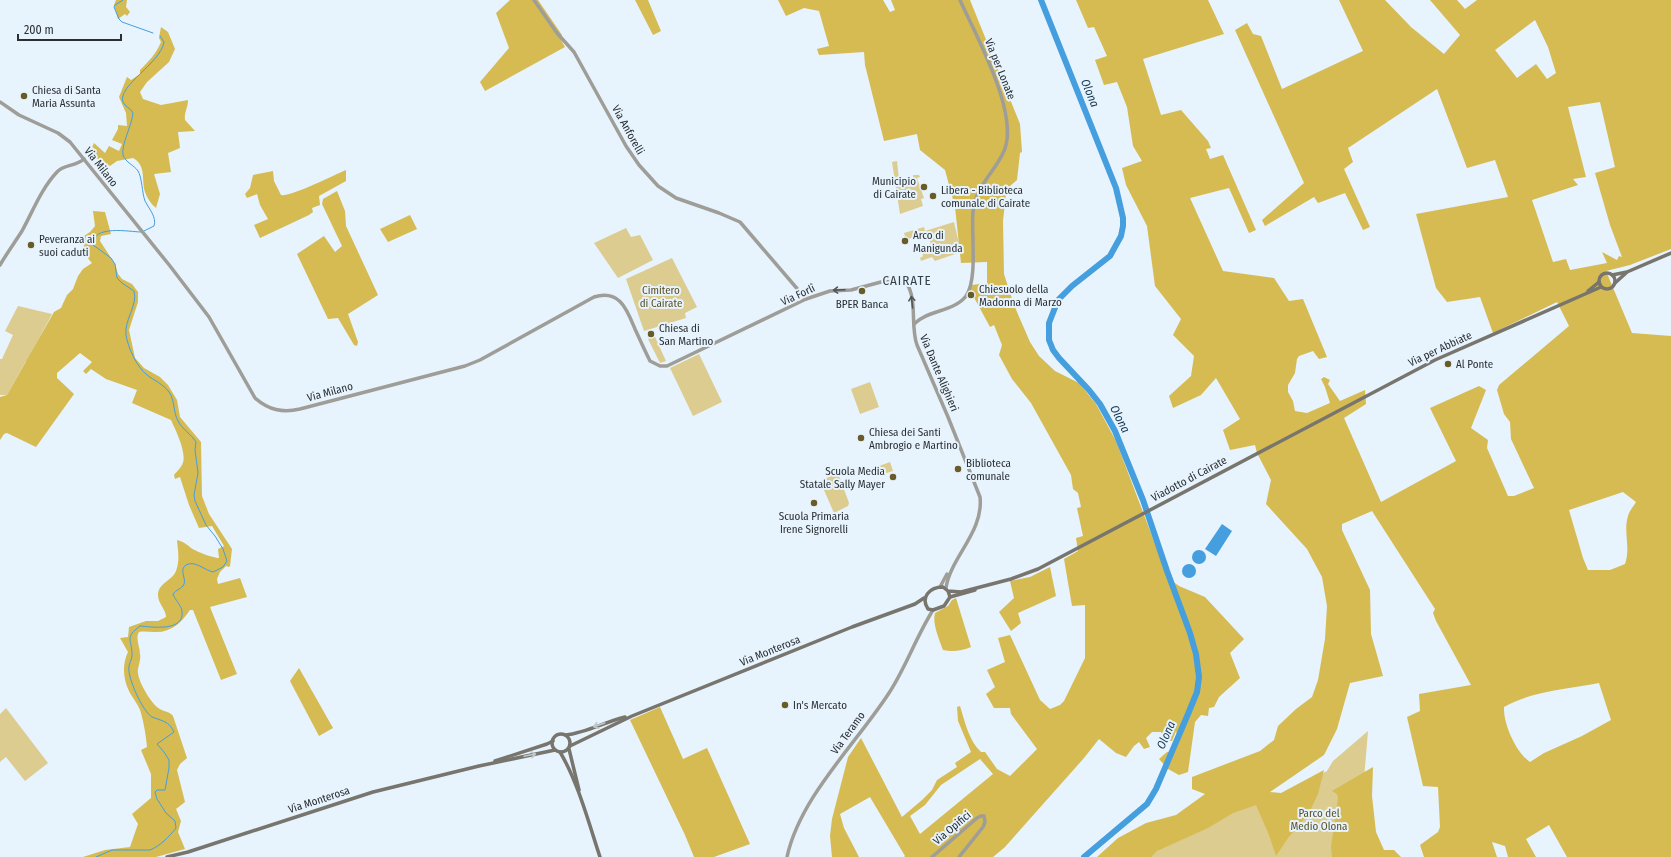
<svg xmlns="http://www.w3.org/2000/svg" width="1671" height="857" font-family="'Fira Sans Condensed',sans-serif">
	<rect width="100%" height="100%" fill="#e7f3fd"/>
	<!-- green -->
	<g fill="#dccc8f">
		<path d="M897,161L899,179L913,178V175H919L920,177L917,178L924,198L921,199L923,206L900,214L892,162Z"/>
		<path d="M954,222L961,252L935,261L932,257L921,261L920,258L923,256L922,252L932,248L928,235L906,239L904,233L924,227L925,231Z"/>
		<path d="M626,228L631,237L640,235L653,260L618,278L594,243Z"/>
		<path d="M672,258L697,307L685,313L686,318L644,331L626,279Z"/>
		<path d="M18,306L52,314L27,361H26L7,395H0V359H2L13,335L5,331Z"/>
		<path d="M655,337L666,361L660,363L648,339Z"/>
		<path d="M699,354L722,402L693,416L670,368Z"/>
		<path d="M870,382L879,407L860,414L851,389Z"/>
		<path d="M890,462L893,471L874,477L871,469Z"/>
		<path d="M838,473L849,503L848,506L834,513L820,481Z"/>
		<path d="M6,708L48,763L25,781L6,757L0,762V714Z"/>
		<path d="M1368,731L1363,791L1367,857H1135L1220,816L1286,793L1327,771L1333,761Z"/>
	</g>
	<!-- forest -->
	<g fill="#d5bb52" fill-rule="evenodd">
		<path d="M116,0H127L126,7L130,12L127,16L125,14L118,19L114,5Z"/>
		<path d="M510,0H538L562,35L561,40L565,47L485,91L480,82L509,48L496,13Z"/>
		<path d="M635,0H648L661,31L653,35Z"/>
		<path d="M778,0H883L890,12L895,10L891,0H970L1020,124L1022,152L1020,153L1017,180L1010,186L1006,194L1003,221L1004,274L1014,305L1030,342L1039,356L1055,371L1079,383L1096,404L1116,441L1168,578L1179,586L1205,597L1244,639L1230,653L1240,678L1219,697L1214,707L1209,708L1208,716L1201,715L1195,722L1188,772L1179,775L1168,769L1159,759L1167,752L1174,751L1179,741L1176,731L1172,741L1166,740L1161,732H1152L1146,738L1150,747L1144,749L1139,742L1134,746L1126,757L1116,753L1099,739L1084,758L1005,847L993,857H904L905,856L870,797L840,814L844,828L859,857H832L830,836L832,819L848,757L861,738L902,817L922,800L932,790L937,780L957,767L955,763L971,752L958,721L957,707L960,706C965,722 969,741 981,752H985L997,769L1010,776L1037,749L1011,714L1010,708H994L986,694L995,687L987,670L1005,662L998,638L1010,635L1040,700L1050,709L1060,705L1064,701L1085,658V605L1072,606L1064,559L1078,551L1076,538L1083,536L1077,508L1081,507L1078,493L1073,489L1071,475L1031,403L1012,379L999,355L1002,345L994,325L990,327L970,290L972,285L987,283V262L961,263L955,207L945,170L920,150L917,134L884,141L865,65L864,52L819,55L817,49L829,46L819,11L804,8L786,16ZM980,759L993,774L920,834L910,816L925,805L941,785Z"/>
		<path d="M1076,0H1208L1224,34L1143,59L1161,115L1181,110L1208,141L1211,148L1206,149L1210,159L1223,155L1256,230L1249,233L1229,188L1190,198L1223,271L1274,278L1289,301L1303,299L1327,357L1319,359L1313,351L1299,356L1297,359L1295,373L1288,385V392L1293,401L1295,411L1307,413L1330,403L1325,387L1321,379L1324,377L1330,380L1328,384L1340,401L1365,390L1366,404L1344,418L1381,502L1456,461L1430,408L1479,386L1486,390L1471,428L1488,440L1487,448L1508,496H1514L1534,488L1511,439L1510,422L1504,414L1497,390L1499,385L1569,326L1557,302L1493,333L1480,297L1447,302L1436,288L1416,214L1508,197L1495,160L1467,168L1437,89L1348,148L1353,162L1344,169L1370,227L1363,230L1345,193L1318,203L1314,197L1265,226L1262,220L1304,183L1235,30L1247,23L1253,34L1261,36L1282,89L1363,51L1339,0H1385L1411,27L1444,54L1460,35L1430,0H1457L1465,9L1477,0H1671V249L1630,265L1606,271L1632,333L1671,336V857H1567L1549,825L1526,839L1536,857H1508L1505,846L1492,842L1497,857H1424L1420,845L1438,832L1440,827L1438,787L1423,786L1407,717L1420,711L1419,694L1471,685L1436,621L1433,613L1435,609L1372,511L1342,524V530L1370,590L1371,634L1383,676L1350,683L1337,729L1324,755L1270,792L1281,793L1324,770L1318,794L1309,813L1288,838L1276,856L1269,835L1256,805L1233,813L1208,828L1157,851L1151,857H1097L1118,838L1146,823L1176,815L1205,794L1192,789V777L1260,751L1274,740L1278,726L1296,709L1312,697L1318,680L1325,639L1327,606L1322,577L1307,549L1266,504L1271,480L1257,453L1255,445L1230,450L1223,430L1240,419L1216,378L1201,395L1173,408L1169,396L1191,376L1194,356L1173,335L1181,319L1155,286L1147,226L1126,185L1122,168L1142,161L1133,146L1127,107L1117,82L1104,85L1095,60L1107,56L1094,27L1088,28ZM1535,20L1548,47L1556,73L1547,79L1536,64L1517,78L1495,50ZM1600,102L1615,167L1595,173L1610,225L1622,257L1619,256L1617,260L1602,252L1607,263L1570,270L1566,259L1553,262L1532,200L1578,185L1573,179L1586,177L1568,107ZM1623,492L1636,502C1634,506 1629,511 1628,516C1623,532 1631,547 1625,564L1610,570H1588L1583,558L1569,510ZM1599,683L1611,720L1582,736L1544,753L1530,762C1516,753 1503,723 1504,707C1532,691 1567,689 1599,683Z"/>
		<path d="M161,27L168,32L175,49L169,62L147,82L140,92L143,99L161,105L188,100C188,108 184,112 185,120L195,131L178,132L180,148L168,153L171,172L154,174L160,194L156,208C151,204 147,198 145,192C141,180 147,166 133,158L117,161L110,166L89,154L94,143L105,153L109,146L119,151L122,144L112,140L118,129V125L127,126L126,113L119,97L127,77L131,80L140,74V70C149,61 156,54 161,42L159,38Z"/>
		<path d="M346,170V181L319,196L320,205L312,208L313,212L309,215L260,238L254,225L268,219L260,205L257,194L247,198L245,194L250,188L253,175L273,171L274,181L281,195C291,197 334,175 346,170Z"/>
		<path d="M337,191L345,211L346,226L378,295L348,314L358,342L357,346L354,345L338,318L328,319L297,254L324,236L335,252L342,246L322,204L323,199Z"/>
		<path d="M93,211L105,212L111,234L101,236L100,241L115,264L118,274L122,279L132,284L138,292V302L129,330L135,358L144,368L160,377L168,385L177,400L180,417L201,442L202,496L209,514L232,549L230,566L229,567L226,566L220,572L217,579L218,584L240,578L247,597L210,607L237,674L221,680L193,610H190C181,623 171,633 154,632C149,632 144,631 139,632C135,638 140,647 140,654C141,659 139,664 138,669C136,679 150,701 157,707C162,712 170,711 173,716L187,758L180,764L177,770L185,802L176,809L181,821L178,832L185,849L156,857H83L105,850L130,847L138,824L132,814L151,798V774L141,750L147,747C146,736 144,724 141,713C139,705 133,699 129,691C123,679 122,664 128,652L120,638L128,637L129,627L146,621H158L166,617C166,609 158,604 158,595C158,583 172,581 176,571C180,561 178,550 177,540C184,542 186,544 191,548C195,551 213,558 219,558L218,549L224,546L212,526L199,528L189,505L180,477L175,479L174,475C176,472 180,469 182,465C188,455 176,431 171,420L132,403L137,390L106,379L91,369L86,374L83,371L92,362L80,353L57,373V378L74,394L36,447L7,433L4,434L0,440V397L7,395L54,312L61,308L67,295L73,289L78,276L83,269L92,263C84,255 83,247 84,236L90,232L95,226Z"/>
		<path d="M410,215L417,229L388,242L380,229Z"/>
		<path d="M1050,567L1056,596L1018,613L1021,623L1011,631L999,612L1014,598L1010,581L1030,577Z"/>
		<path d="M956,598L971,647C962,651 952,652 943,650C939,639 932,623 935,613L948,606L952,600Z"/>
		<path d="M299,668L333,728L319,736L290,681Z"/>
		<path d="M660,707L683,759L707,748L750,844L714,857H694L685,835L630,720Z"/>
		<path d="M1373,767L1372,796L1376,832L1384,850H1394L1401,857H1332L1331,847L1338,798L1337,794L1332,791Z"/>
	</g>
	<!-- water -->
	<g fill="#459edd">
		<path d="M1222,524L1232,531L1216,556L1205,549Z"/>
		<circle cx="1199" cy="557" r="7"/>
		<circle cx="1189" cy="571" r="7"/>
	</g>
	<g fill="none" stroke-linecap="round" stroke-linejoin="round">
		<!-- stream -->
		<g stroke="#459edd" stroke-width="1">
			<path d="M123,0L115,5L114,7L119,19L122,22L153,33"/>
			<path d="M144,231L154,226C157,217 149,209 145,201C142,193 142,177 138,171C134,165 126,163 123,155C121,145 132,125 133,113C131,108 125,107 123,102C117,86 161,63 164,42L160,36"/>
			<path d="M96,857L112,850H150C160,846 169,837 176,828L175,821L166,813L157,799L155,792L157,790H165L169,768V760L164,752L157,744L174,732C169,721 162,721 152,717C143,712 127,677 129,667C129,663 132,660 132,655C132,639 124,638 140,626C152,627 185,632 182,611C181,605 175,600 173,594C176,590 180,589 183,586C188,580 178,570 186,565C195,560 204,570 213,572L223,567L227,561L223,549L215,536L206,525L195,501L194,495L198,473L195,450L196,442C191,434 182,429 178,421C173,412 175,400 169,392C163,384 155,381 147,375C137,367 128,348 126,335C124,320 138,305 134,291L122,283L117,278L115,264L111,258L93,245C92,224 130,232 141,232"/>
		</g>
		<!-- river -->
		<path stroke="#459edd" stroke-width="6" d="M1041,0L1116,188L1123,218V226L1121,236L1110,256L1072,286L1058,300L1049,323V340L1053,350L1059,358L1089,390L1100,404L1115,431L1143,500L1167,571L1190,633L1196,654L1199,677L1197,692L1188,714L1156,789L1147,804L1084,857"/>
		<!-- tertiary -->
		<g stroke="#9e9d97" stroke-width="3.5">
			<path d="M534,0L557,33L574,52L626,146L639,165L658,186L676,198L719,213L740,222L806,299"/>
			<path d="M0,102L19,115L58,133L70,142L170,266L209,317L255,398C269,410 282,413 300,409L465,366L480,360L594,297C620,289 627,310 635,329C640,340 645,351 650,361L660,366H667L806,299L830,291L851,290L881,282L899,281L906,282C918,300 910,326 917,345L948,417L980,497C984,532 950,558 946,588"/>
			<path d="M0,265C7,253 15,242 22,231C33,211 41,189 57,172C64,164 75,167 84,159"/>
			<path d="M914,324C927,310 954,312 966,296C978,279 971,233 973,212C975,187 995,172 1004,151C1020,114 976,36 960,0"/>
			<path d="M940,587L947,574"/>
			<path d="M787,857C800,797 856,744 889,693C906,667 916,637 933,610"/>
			<path d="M932,857L977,818L981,816H984L985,822L983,827L959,857"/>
		</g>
		<!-- secondary -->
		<g stroke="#77756d" stroke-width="3.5">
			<circle cx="1607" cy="281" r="8"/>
			<path d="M1612,275L1627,272L1671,253"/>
			<path d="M1615,283L1626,273"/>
			<path d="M1588,291L1599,282"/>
			<path d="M948,591L950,597L944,606L933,610L928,609C920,597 930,587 943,587L948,591L961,592L1011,579L1038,569L1435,360L1601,287"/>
			<path d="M950,597L975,590"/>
			<circle cx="561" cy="743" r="9"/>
			<path d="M566,735C585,733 605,722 625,717"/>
			<path d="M570,746L632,716L852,627L915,604L924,598"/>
			<path d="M569,749L579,790"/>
			<path d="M560,752C578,782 589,824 600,857"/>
			<path d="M495,761L547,744L553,741"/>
			<path d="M167,857L188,852L373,792L479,766L555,750"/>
		</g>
	</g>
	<!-- one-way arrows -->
	<defs><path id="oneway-shaft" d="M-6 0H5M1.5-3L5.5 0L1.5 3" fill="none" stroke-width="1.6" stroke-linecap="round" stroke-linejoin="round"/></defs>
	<g stroke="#535656">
		<use href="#oneway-shaft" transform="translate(839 290) rotate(178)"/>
		<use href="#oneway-shaft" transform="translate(912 302) rotate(-96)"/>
	</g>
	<g stroke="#c0c7cb">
		<use href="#oneway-shaft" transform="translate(599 725) rotate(161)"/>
		<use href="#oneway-shaft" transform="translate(530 755) rotate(-12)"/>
	</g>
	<!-- markers -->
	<g fill="#685b28" stroke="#e7f3fd" stroke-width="1.5">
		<circle cx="24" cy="96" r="4"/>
		<circle cx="924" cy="187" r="4"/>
		<circle cx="933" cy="196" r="4"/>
		<circle cx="905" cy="241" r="4"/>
		<circle cx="31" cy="245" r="4"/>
		<circle cx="862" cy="291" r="4"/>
		<circle cx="971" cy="295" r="4"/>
		<circle cx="651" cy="334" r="4"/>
		<circle cx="1448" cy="364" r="4"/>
		<circle cx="861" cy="438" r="4"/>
		<circle cx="958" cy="469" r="4"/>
		<circle cx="893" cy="477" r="4"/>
		<circle cx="814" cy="503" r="4"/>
		<circle cx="785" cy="705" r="4"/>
	</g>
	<g text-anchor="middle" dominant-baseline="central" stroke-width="4" stroke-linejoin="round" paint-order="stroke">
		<!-- street labels -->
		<g font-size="11" fill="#2a2f33" stroke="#e7f3fd">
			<text transform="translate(1000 69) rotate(68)">Via per Lonate</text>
			<text transform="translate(628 130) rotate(61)">Via Anforelli</text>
			<text transform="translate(101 167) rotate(52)">Via Milano</text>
			<text transform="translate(798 295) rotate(-25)">Via Forlì</text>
			<text transform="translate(1440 349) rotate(-25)">Via per Abbiate</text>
			<text transform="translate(939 373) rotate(67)">Via Dante Alighieri</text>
			<text transform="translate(330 392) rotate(-15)">Via Milano</text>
			<text transform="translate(1189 479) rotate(-28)">Viadotto di Cairate</text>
			<text transform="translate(770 651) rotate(-22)">Via Monterosa</text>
			<text transform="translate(848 733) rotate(-54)">Via Teramo</text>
			<text transform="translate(319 800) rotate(-18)">Via Monterosa</text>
			<text transform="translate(952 828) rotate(-40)">Via Opifici</text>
		</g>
		<!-- poi labels -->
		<g font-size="11" fill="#2a2f33" stroke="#e7f3fd" text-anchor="start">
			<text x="32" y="90">Chiesa di Santa<tspan x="32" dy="13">Maria Assunta</tspan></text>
			<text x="916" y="181" text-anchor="end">Municipio<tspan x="916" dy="13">di Cairate</tspan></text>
			<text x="941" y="190">Libera - Biblioteca<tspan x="941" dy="13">comunale di Cairate</tspan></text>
			<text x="913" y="235">Arco di<tspan x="913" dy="13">Manigunda</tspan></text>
			<text x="39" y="239">Peveranza ai<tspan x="39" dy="13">suoi caduti</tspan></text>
			<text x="979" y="289">Chiesuolo della<tspan x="979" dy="13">Madonna di Marzo</tspan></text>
			<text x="862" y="304" text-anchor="middle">BPER Banca</text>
			<text x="659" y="328">Chiesa di<tspan x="659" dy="13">San Martino</tspan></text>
			<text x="1456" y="364">Al Ponte</text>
			<text x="869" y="432">Chiesa dei Santi<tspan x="869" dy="13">Ambrogio e Martino</tspan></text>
			<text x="966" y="463">Biblioteca<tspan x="966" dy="13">comunale</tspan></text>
			<text x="885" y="471" text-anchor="end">Scuola Media<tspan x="885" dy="13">Statale Sally Mayer</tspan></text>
			<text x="814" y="516" text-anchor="middle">Scuola Primaria<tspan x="814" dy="13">Irene Signorelli</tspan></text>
			<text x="793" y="705">In's Mercato</text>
		</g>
		<!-- park labels -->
		<g font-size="11" fill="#5b5025" stroke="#e7f3fd">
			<text x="661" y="290">Cimitero<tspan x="661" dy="13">di Cairate</tspan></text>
			<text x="1319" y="813">Parco del<tspan x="1319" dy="13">Medio Olona</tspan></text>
		</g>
		<!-- water labels -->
		<g font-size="12" font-style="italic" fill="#133853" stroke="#e7f3fd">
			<text transform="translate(1090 93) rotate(68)">Olona</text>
			<text transform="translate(1120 419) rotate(63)">Olona</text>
			<text transform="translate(1166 735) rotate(-66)">Olona</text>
		</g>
		<!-- quarter labels -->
		<g font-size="13" letter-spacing="1" fill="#364048" stroke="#e7f3fd">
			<text x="907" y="280">CAIRATE</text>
		</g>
	</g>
	<!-- scale -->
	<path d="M18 34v6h103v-6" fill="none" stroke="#2a2f33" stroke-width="2"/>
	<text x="24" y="34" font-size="12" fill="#2a2f33" stroke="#e7f3fd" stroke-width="3" paint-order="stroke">200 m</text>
</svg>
